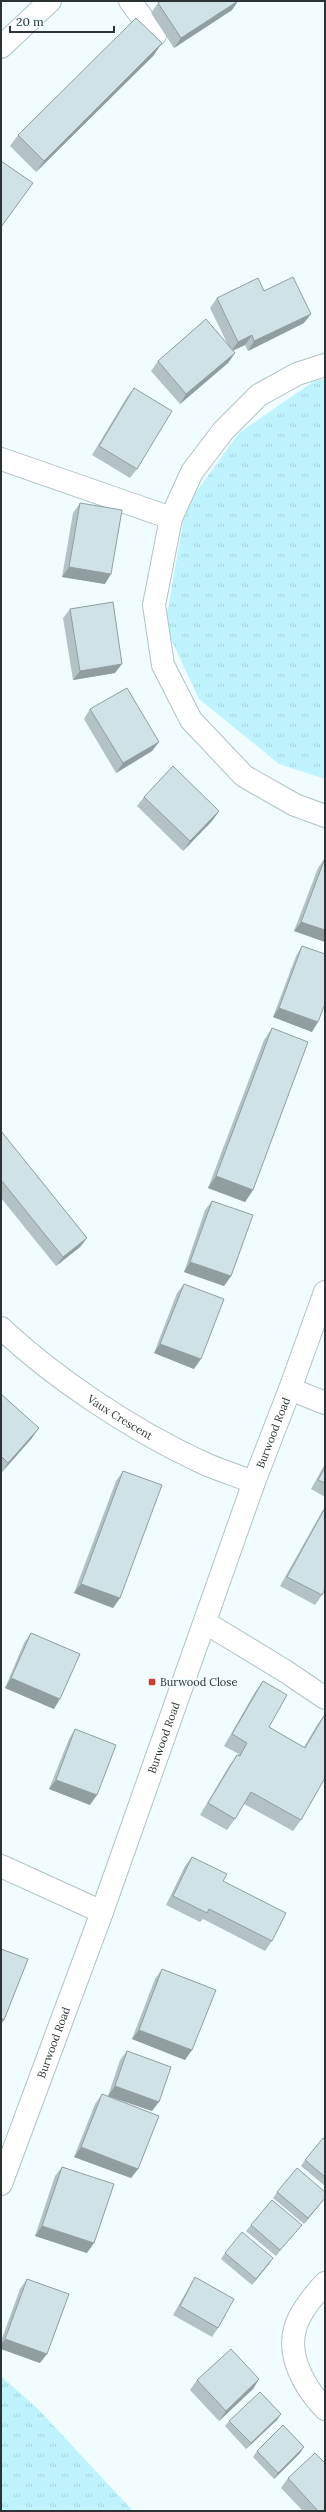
<svg xmlns="http://www.w3.org/2000/svg" width="326" height="2512" font-family="Lora,serif">
	<defs>
		<pattern id="park-tufts" width="24" height="20" patternUnits="userSpaceOnUse"><rect width="24" height="20" fill="#bff4fe"/><path d="M3 7l-1-3M5 7V3M7 7l1-3M15 17l-1-3M17 17v-4M19 17l1-3" fill="none" stroke="#a4d2da"/></pattern>
	</defs>
	<rect width="100%" height="100%" fill="#f1fcfe"/>
	<!-- park -->
	<g fill="url(#park-tufts)">
		<path d="M325,379V779L279,764L199,699L165,626L186,506L239,433L314,381Z"/>
		<path d="M1,2376L39,2410L133,2511H1Z"/>
	</g>
	<g fill="none" stroke-linecap="round" stroke-linejoin="round">
		<!-- minor casing -->
		<g stroke="#afc2c5" stroke-width="24">
			<g id="minor">
				<path d="M130,1L155,35"/>
				<path d="M1,47L50,1"/>
				<path d="M325,365L297,374L259,395L223,431L192,472L171,518L154,605L163,665L191,720L244,776L295,805L325,816"/>
				<path d="M1,459L171,518"/>
				<path id="s1" d="M1,1328C54,1378 131,1429 197,1460C215,1469 235,1475 254,1482"/>
				<path d="M290,1389L325,1403"/>
				<path d="M206,1623L285,1671L325,1698"/>
				<path d="M1,1866L102,1912"/>
				<path id="s2" d="M1,2184L102,1912L254,1482L290,1389L325,1292"/>
				<path d="M325,2283C314,2295 299,2313 295,2329C287,2358 306,2389 325,2409"/>
			</g>
		</g>
		<!-- minor -->
		<use href="#minor" stroke="#fff" stroke-width="22"/>
	</g>
	<!-- wall -->
	<g fill="#b2c2c5">
		<path d="M238,1L232,10L174,48L151,13L158,3Z"/>
		<path d="M154,55L36,172L10,146L18,135Z"/>
		<path d="M264,291L304,323L248,351L245,345L233,351L235,353L228,363L180,404L151,371L158,361L228,345L210,308L217,298Z"/>
		<path d="M134,388L137,469L130,478L92,455L127,397Z"/>
		<path d="M80,503L105,584L62,577L73,513Z"/>
		<path d="M70,609L115,673L73,680L63,618Z"/>
		<path d="M90,709L159,742L152,751L116,773L84,719Z"/>
		<path d="M144,797L219,811L212,821L183,851L137,806Z"/>
		<path d="M325,858V942L294,931L318,868Z"/>
		<path d="M302,946L312,1032L273,1017L296,956Z"/>
		<path d="M272,1028L253,1190L245,1202L208,1188L264,1040Z"/>
		<path d="M1,1131L87,1238L80,1247L56,1266L1,1198Z"/>
		<path d="M212,1201L231,1276L224,1286L184,1272L205,1210Z"/>
		<path d="M184,1284L194,1369L154,1353L177,1293Z"/>
		<path d="M1,1394L32,1438L2,1472H1Z"/>
		<path d="M325,1464V1497L311,1489Z"/>
		<path d="M123,1471L120,1598L113,1608L74,1593L116,1481Z"/>
		<path d="M325,1507L322,1595L315,1605L280,1586L320,1515Z"/>
		<path d="M31,1633L54,1709L5,1688L24,1643Z"/>
		<path d="M263,1681L269,1727L304,1747L317,1725L325,1714L301,1820L293,1831L244,1804L235,1819L227,1830L200,1815L229,1766L237,1755H238L239,1754L224,1746L255,1692Z"/>
		<path d="M75,1729L90,1805L49,1789L69,1739Z"/>
		<path d="M192,1857L272,1941L265,1951L203,1919L200,1922L166,1905L185,1866Z"/>
		<path d="M162,1969L185,2060L132,2039L155,1979Z"/>
		<path d="M127,2051L152,2111L108,2096L120,2060Z"/>
		<path d="M102,2094L138,2169L131,2178L74,2157L95,2104Z"/>
		<path d="M325,2140V2186L301,2166L305,2160Z"/>
		<path d="M62,2167L87,2253L35,2236L55,2176Z"/>
		<path d="M277,2192L325,2198L304,2224L273,2198Z"/>
		<path d="M251,2225L297,2230L276,2256L246,2231Z"/>
		<path d="M225,2253L269,2264L252,2285L221,2259Z"/>
		<path d="M195,2277L218,2328L212,2337L173,2315L189,2287Z"/>
		<path d="M27,2279L40,2363L1,2349V2341L20,2289Z"/>
		<path d="M259,2379L253,2389L219,2421L190,2390L197,2380Z"/>
		<path d="M277,2420L246,2449L225,2426L229,2421Z"/>
		<path d="M257,2451L300,2453L274,2479L253,2457Z"/>
		<path d="M288,2478L325,2511H303L281,2488Z"/>
	</g>
	<!-- shaded-wall -->
	<g fill="#919ea0">
		<path d="M238,1L232,10L174,48L181,38Z"/>
		<path d="M162,43L154,55L36,172L44,161Z"/>
		<path d="M311,314L304,323L248,351L254,341Z"/>
		<path d="M252,335L245,345L231,351L238,342Z"/>
		<path d="M235,353L228,363L180,404L186,394Z"/>
		<path d="M69,567L111,574L105,584L62,577Z"/>
		<path d="M122,664L115,673L73,680L80,671Z"/>
		<path d="M159,742L152,751L116,773L123,763Z"/>
		<path d="M219,811L212,821L183,851L190,841Z"/>
		<path d="M301,922L325,930V942L294,931Z"/>
		<path d="M279,1008L318,1022L312,1032L273,1017Z"/>
		<path d="M216,1176L253,1190L245,1202L208,1188Z"/>
		<path d="M87,1238L80,1247L56,1266L63,1257Z"/>
		<path d="M190,1262L231,1276L224,1286L184,1272Z"/>
		<path d="M160,1344L201,1359L194,1369L154,1353Z"/>
		<path d="M39,1428L32,1438L2,1472L8,1463Z"/>
		<path d="M81,1584L120,1598L113,1608L74,1593Z"/>
		<path d="M11,1678L60,1699L54,1709L5,1688Z"/>
		<path d="M56,1780L97,1795L90,1805L49,1789Z"/>
		<path d="M1,2018L4,2020L1,2024Z"/>
		<path d="M139,2030L192,2050L185,2060L132,2039Z"/>
		<path d="M115,2086L159,2102L152,2111L108,2096Z"/>
		<path d="M81,2147L138,2169L131,2178L74,2157Z"/>
		<path d="M325,2198L304,2224L308,2218Z"/>
		<path d="M42,2226L94,2243L87,2253L35,2236Z"/>
		<path d="M273,2258L269,2264L252,2285L256,2279Z"/>
		<path d="M5,2339L47,2354L40,2363L1,2349V2345Z"/>
		<path d="M259,2379L253,2389L219,2421L226,2411Z"/>
		<path d="M281,2414L277,2420L246,2449L251,2443Z"/>
		<path d="M304,2447L300,2453L274,2479L278,2473Z"/>
	</g>
	<!-- building -->
	<g fill="#cfe2e5" stroke="#919ea0">
		<path d="M161,1H238L181,38L158,3Z"/>
		<path d="M136,18L162,43L44,161L18,135Z"/>
		<path d="M1,161L33,183L1,227Z"/>
		<path d="M293,277L311,314L254,341L252,335L238,342L217,298L258,278L264,291Z"/>
		<path d="M206,319L235,353L186,394L158,361Z"/>
		<path d="M134,388L172,411L137,469L99,446Z"/>
		<path d="M80,503L122,510L111,574L69,567Z"/>
		<path d="M113,602L122,664L80,671L70,609Z"/>
		<path d="M127,688L159,742L123,763L90,709Z"/>
		<path d="M173,766L219,811L190,841L144,797Z"/>
		<path d="M325,858V930L301,922Z"/>
		<path d="M302,946L325,954V1004L318,1022L279,1008Z"/>
		<path d="M272,1028L308,1042L253,1190L216,1176Z"/>
		<path d="M1,1131L87,1238L63,1257L1,1180Z"/>
		<path d="M212,1201L253,1215L231,1276L190,1262Z"/>
		<path d="M184,1284L224,1299L201,1359L160,1344Z"/>
		<path d="M1,1394L39,1428L8,1463L1,1456Z"/>
		<path d="M325,1467V1483L318,1480Z"/>
		<path d="M123,1471L162,1485L120,1598L81,1584Z"/>
		<path d="M325,1508V1589L322,1595L287,1577Z"/>
		<path d="M31,1633L80,1654L60,1699L11,1678Z"/>
		<path d="M263,1681L287,1695L269,1727L305,1748L325,1714V1778L301,1820L251,1792L235,1819L208,1803L237,1755L240,1756L247,1743L232,1734Z"/>
		<path d="M75,1729L116,1745L97,1795L56,1780Z"/>
		<path d="M192,1857L227,1874L223,1881L286,1913L272,1941L209,1909L207,1913L173,1896Z"/>
		<path d="M1,1949L28,1959L4,2020L1,2018Z"/>
		<path d="M162,1969L216,1990L192,2050L139,2030Z"/>
		<path d="M127,2051L171,2067L159,2102L115,2086Z"/>
		<path d="M102,2094L159,2116L138,2169L81,2147Z"/>
		<path d="M323,2138L325,2140V2177L305,2160Z"/>
		<path d="M62,2167L114,2184L94,2243L42,2226Z"/>
		<path d="M297,2168L325,2192V2198L308,2218L277,2192Z"/>
		<path d="M272,2200L302,2225L280,2250L251,2225Z"/>
		<path d="M242,2232L273,2258L256,2279L225,2253Z"/>
		<path d="M195,2277L234,2299L218,2328L180,2306Z"/>
		<path d="M27,2279L69,2294L47,2354L5,2339Z"/>
		<path d="M231,2349L259,2379L226,2411L197,2380Z"/>
		<path d="M260,2392L281,2414L251,2443L229,2421Z"/>
		<path d="M283,2425L304,2447L278,2473L257,2451Z"/>
		<path d="M315,2453L325,2463V2511H318L288,2478Z"/>
	</g>
	<!-- markers -->
	<rect fill="#cd4033" stroke="#f1fcfe" stroke-width="1.5" x="148" y="1678" width="8" height="8" rx="2"/>
	<g text-anchor="middle" dominant-baseline="central" stroke-width="3.5" stroke-linejoin="round" paint-order="stroke">
		<!-- street labels -->
		<g font-size="11" fill="#2c3334" stroke="#f1fcfe">
			<text stroke="none"><textPath href="#s1" startOffset="149">Vaux Crescent</textPath></text>
			<text stroke="none"><textPath href="#s2" startOffset="799">Burwood Road</textPath></text>
			<text stroke="none"><textPath href="#s2" startOffset="475">Burwood Road</textPath></text>
			<text stroke="none"><textPath href="#s2" startOffset="151">Burwood Road</textPath></text>
		</g>
		<!-- poi labels -->
		<g font-size="11" fill="#2c3334" stroke="#f1fcfe" text-anchor="start">
			<text x="160" y="1682">Burwood Close</text>
		</g>
	</g>
	<!-- border -->
	<rect width="326" height="2512" fill="none" stroke="#2c3334" stroke-width="4"/>
	<!-- scale -->
	<path d="M10 26v6h104v-6" fill="none" stroke="#2c3334" stroke-width="2"/>
	<text x="16" y="26" font-size="12" fill="#2c3334" stroke="#f1fcfe" stroke-width="3" paint-order="stroke">20 m</text>
</svg>
